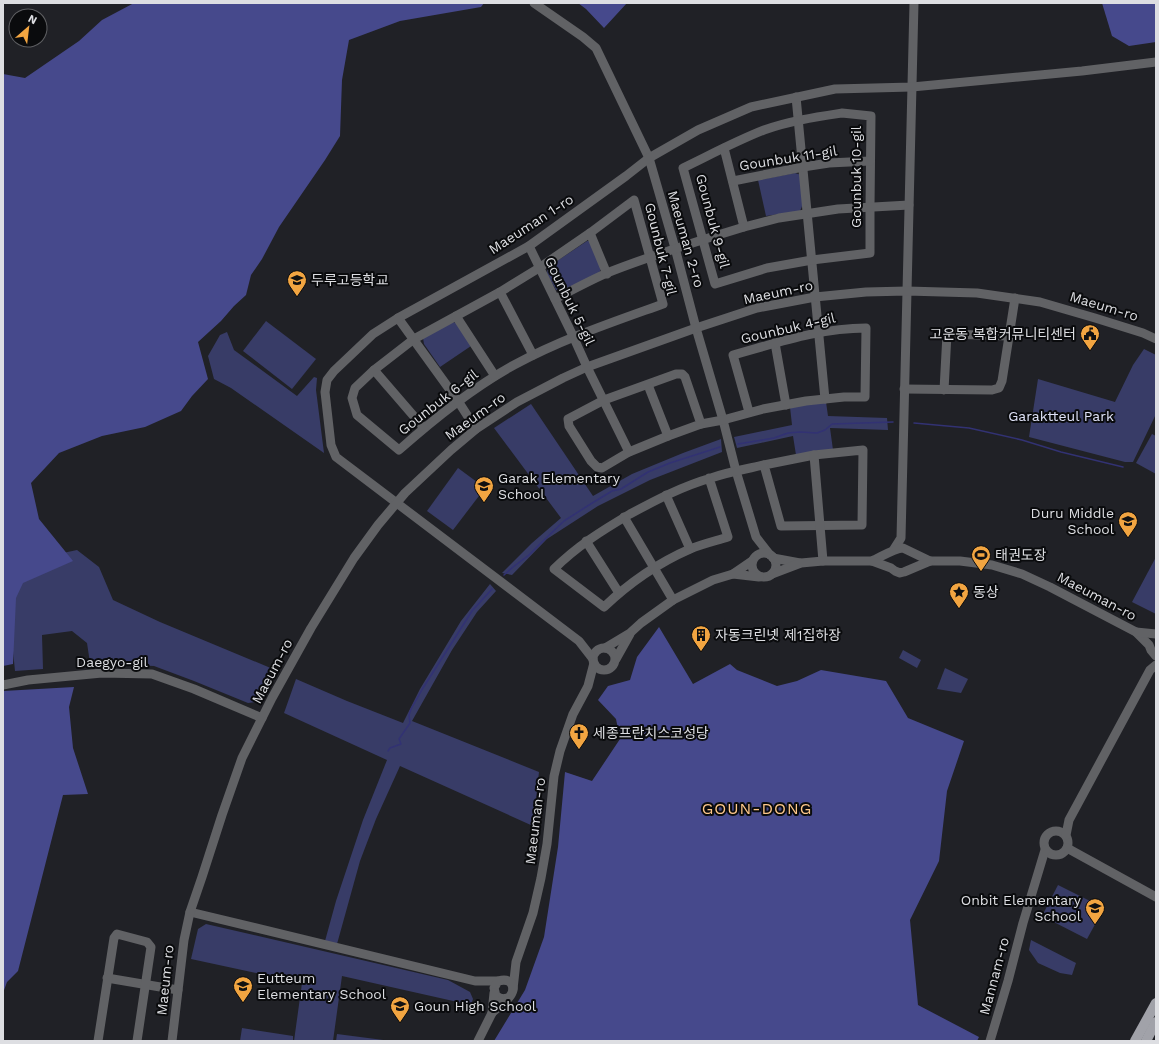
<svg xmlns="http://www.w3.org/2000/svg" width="1159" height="1044" font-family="'Work Sans','Noto Sans KR',sans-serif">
	<rect width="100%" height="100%" fill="#202126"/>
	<!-- green -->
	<g fill="#383c67">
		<path d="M795,173L801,175L803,204L800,211L766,216L758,180Z"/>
		<path d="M587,241H591L601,268L599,274L563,291L556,290L547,274L548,267Z"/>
		<path d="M266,321L316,359L292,389L243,351Z"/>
		<path d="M452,322L458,323L471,346L440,367L424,344L423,338Z"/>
		<path d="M227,332L234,350L297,396L314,377L317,378L316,390L324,453L231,388L214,379L208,356L220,335Z"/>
		<path d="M1144,349L1156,355V414L1133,462H1125L1029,437L1038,379L1115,402L1133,365Z"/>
		<path d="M826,402L828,416L887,418L888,430L830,428L833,450L796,455L793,436L737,448L734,437L792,425L790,407Z"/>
		<path d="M531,404L593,496L632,474L683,453L721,439L722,452L650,480L598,506L547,539L512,575L502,573L532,543L561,518L494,428Z"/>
		<path d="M1152,434L1156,436V474L1136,463Z"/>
		<path d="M458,468L485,488L453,530L427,511Z"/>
		<path d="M77,550L99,567L113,600L160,622L273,669L256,702L248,703L194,681L154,666L90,663L87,643L72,631L42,635L43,669L15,671L9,611L29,566L49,556Z"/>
		<path d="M1156,557V614L1132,602Z"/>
		<path d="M490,584L496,591L477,612L452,650L412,721L539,772L533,826L400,766L376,819L360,861L337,944L325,941L336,901L363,820L387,760L284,713L296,679L347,701L403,723L420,689L461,621Z"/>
		<path d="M903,650L921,660L917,668L899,658Z"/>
		<path d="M945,668L968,679L961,693L937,689Z"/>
		<path d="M1058,885L1104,908L1087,939L1042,916Z"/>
		<path d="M206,924L448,980L470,992L473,999L471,1005L342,976L333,1041H294L302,983L191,959L198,929Z"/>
		<path d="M1031,940L1076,963L1072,975L1060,973L1038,963L1029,950Z"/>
		<path d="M242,1028L293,1036V1041H240Z"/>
		<path d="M337,1034L391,1041H336Z"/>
	</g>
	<!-- forest -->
	<g fill="#46498c">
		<path d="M134,3H484L481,7L400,21L349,40L342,80L340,136L325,160L279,227L262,259L251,275L246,295L234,306L221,321L198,342L208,379L192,396L181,411L145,427L102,436L59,453L31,483L39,519L73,561L23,583L16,598L13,664L3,666V586L4,567L3,566V74L25,78L79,41L102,20Z"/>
		<path d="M578,3H627L604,28L586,9Z"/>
		<path d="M1102,3H1156V42L1129,46L1112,36Z"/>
		<path d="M659,627L693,684L730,664L737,670L777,686L797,681L821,670L886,681L908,718L964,741L947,791L939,861L910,920L918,1005L979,1037L977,1041H494L525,990L544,937L558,847L565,772L592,781L620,739L616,719L598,700L608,686L630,680L637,657Z"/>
		<path d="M74,687L69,707L73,748L88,794L63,795L18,971L7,982L3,993V691Z"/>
	</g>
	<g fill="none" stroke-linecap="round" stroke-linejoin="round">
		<!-- stream -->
		<g stroke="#323273" stroke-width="1.5">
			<path d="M914,423L969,428L1022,440L1061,452L1123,467"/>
			<path d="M738,444L774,438L788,433L800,432L817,433L825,430L832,424L893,422"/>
			<path d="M504,575L513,567L529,555L542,542L564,521L589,505L612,491L621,489L648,472L670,463L720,447"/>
			<path d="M388,751L390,748L401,744L399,739L410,723L409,715L411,709L423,688L472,611L492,589"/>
		</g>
		<!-- minor -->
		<g stroke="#616265" stroke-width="9">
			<path d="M534,3L583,37L596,48L649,158L675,248L696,328L723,420L736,471L756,537L770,555"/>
			<path d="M796,97L825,399"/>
			<path d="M842,113L871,116L870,207V253L812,260L767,268L715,284L683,168C710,155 736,141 764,130C789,121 816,117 842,113Z"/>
			<path d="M724,148L744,227L779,218L838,209L909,205"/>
			<path d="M733,181L803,167L829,163L870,161"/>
			<path d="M634,200L663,304C613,322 562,339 514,365C472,388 435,418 399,450L357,415L352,398L355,388L374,370L414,339L500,292L539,268L590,233Z"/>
			<path d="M590,233L607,274"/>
			<path d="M529,246L573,336L587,367L629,452"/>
			<path d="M500,292L533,355"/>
			<path d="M555,299C572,290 589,281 607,273C652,255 698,241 744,227"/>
			<path d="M456,316L495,376"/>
			<path d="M398,318L458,401L476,429"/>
			<path d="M775,343L786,405"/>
			<path d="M374,370L424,428"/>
			<path d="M676,374H682L685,377L701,424L668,436L629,452L602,468L597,467L591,461L569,426L568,419L604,400Z"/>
			<path d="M648,385L668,436"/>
			<path d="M904,389L992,390L999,388L1002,381L1015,298"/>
			<path d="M944,390L947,334L1009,336"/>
			<path d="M701,424L723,420L763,409L806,401L844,397H865L866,328C820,328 777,343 733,355L749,412"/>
			<path d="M863,450L862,525L781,526L764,465L814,455Z"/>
			<path d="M814,455L823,561"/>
			<path d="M709,478L728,537C715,541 702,544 690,549C658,563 629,583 604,607L554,569C577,546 603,530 630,514C656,500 683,486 711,478C728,472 746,469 764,465"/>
			<path d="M666,495L690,549"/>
			<path d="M624,517L673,600"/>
			<path d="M586,541L619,593"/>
			<path d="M894,549L901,538L914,3"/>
			<circle cx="764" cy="565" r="12"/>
			<path d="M773,558L800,563"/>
			<path d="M872,561C881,557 895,548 903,548L930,561H960L992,565L1022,574L1050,587L1136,632L1149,645L1151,650L1156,656"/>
			<path d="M733,574L759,577"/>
			<path d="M772,574L801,563L823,561H872L891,568L895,571L900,573L904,572L930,561"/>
			<path d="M1136,632L1156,634"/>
			<circle cx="604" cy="659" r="11"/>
			<path d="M605,648L630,633L641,623L673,600L713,580L733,574L752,561"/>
			<path d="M593,659L579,641L336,457L331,445L325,392L327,380L334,371L373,334L398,318L529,246L626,176L649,158L698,130L751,107L835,89L912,87L1082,71L1156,62"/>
			<path d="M616,659L630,634"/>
			<path d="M3,685L28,680L102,673L152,674L194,689L262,718"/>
			<circle cx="1056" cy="843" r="12"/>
			<path d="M1066,835L1069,820L1150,670L1156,665"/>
			<path d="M1067,848L1156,897"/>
			<path d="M190,912L475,981H498"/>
			<path d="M107,978L178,990"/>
			<path d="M513,989L516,962L533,913L541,878L547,844L554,776L560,751L573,714L588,686L594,663"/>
			<path d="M492,1013C499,1006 521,993 510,982C506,979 502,980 498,981L494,988L496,996L502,999L508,998"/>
			<path d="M98,1041L114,938L117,934L147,942L151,947L137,1041"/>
			<path d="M172,1041L184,940L190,912L202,877L222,815L242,758L272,698L311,628L354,558L378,525L405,493L451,450L476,429L517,402L563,378L587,367L696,328L757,308L815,297L866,292L907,291L977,293L1040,302L1095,318L1143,333L1156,339"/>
			<path d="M478,1041L492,1013L494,993"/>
			<path d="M990,1041L1008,981L1023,923L1045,850"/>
		</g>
		<!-- major -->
		<g stroke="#a1a2a9" stroke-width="10">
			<path d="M1135,1041L1156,1003"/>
			<path d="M1146,1041L1156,1022"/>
		</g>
	</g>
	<!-- icons -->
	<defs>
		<g id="school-pin" transform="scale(1)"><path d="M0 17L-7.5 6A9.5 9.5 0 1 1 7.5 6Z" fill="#f2a541" stroke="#0a0b0d"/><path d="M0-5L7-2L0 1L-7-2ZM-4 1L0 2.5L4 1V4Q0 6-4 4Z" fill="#111"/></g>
		<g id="civic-pin" transform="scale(1)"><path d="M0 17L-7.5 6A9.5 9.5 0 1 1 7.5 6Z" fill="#f2a541" stroke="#0a0b0d"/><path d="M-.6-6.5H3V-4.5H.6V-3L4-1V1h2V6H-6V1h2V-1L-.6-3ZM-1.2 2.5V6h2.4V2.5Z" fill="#111"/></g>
		<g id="stadium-pin" transform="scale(1)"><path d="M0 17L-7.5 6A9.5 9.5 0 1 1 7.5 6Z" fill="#f2a541" stroke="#0a0b0d"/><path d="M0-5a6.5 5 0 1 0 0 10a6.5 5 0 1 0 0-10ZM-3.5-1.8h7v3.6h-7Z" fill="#111"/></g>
		<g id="sight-pin" transform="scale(1)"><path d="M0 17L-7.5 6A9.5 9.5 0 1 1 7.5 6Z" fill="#f2a541" stroke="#0a0b0d"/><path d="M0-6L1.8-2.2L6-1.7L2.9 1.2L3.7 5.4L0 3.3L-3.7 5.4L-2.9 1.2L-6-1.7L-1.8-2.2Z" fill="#111"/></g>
		<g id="building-pin" transform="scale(1)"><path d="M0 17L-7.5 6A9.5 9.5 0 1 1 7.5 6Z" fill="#f2a541" stroke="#0a0b0d"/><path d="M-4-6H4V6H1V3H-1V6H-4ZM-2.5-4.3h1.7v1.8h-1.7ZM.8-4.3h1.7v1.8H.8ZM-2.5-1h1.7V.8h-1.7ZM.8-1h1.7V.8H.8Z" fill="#111"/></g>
		<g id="church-pin" transform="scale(1)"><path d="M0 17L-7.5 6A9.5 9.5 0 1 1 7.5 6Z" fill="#f2a541" stroke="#0a0b0d"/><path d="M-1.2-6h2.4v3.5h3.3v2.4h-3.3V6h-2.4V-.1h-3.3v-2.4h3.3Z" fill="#111"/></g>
	</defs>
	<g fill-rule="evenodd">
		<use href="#school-pin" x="297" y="280"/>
		<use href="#civic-pin" x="1090" y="334"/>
		<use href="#school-pin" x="484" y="486"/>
		<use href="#school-pin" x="1128" y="521"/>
		<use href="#stadium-pin" x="981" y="555"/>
		<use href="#sight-pin" x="959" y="592"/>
		<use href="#building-pin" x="701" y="635"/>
		<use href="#church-pin" x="579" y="733"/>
		<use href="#school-pin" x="1095" y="908"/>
		<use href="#school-pin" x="243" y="986"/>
		<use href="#school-pin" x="400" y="1006"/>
	</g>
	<g text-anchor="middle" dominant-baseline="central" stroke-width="4" stroke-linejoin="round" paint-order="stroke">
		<!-- street labels -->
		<g font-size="14" fill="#dddee2" stroke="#0a0b0d">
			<text transform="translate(788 158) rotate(-9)">Gounbuk 11-gil</text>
			<text transform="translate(856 177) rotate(-90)">Gounbuk 10-gil</text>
			<text transform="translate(713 221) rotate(75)">Gounbuk 9-gil</text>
			<text transform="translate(531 224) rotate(-33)">Maeuman 1-ro</text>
			<text transform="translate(686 239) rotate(74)">Maeuman 2-ro</text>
			<text transform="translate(661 249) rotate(76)">Gounbuk 7-gil</text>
			<text transform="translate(778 292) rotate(-12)">Maeum-ro</text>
			<text transform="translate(570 301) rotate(64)">Gounbuk 5-gil</text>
			<text transform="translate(1104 306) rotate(17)">Maeum-ro</text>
			<text transform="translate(788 328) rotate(-13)">Gounbuk 4-gil</text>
			<text transform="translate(438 402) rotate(-38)">Gounbuk 6-gil</text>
			<text transform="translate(475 416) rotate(-36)">Maeum-ro</text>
			<text transform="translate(1097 596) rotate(28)">Maeuman-ro</text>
			<text x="112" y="662">Daegyo-gil</text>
			<text transform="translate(272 671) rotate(-62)">Maeum-ro</text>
			<text transform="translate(535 821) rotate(-83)">Maeuman-ro</text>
			<text transform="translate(994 976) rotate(-75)">Mannam-ro</text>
			<text transform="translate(165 980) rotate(-84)">Maeum-ro</text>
		</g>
		<!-- poi labels -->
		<g font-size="14" fill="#dddee2" stroke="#0a0b0d" text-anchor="start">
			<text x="311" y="280">두루고등학교</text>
			<text x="1076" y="334" text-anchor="end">고운동 복합커뮤니티센터</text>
			<text x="498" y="478">Garak Elementary<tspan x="498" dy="16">School</tspan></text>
			<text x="1114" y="513" text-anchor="end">Duru Middle<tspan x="1114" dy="16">School</tspan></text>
			<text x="995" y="555">태권도장</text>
			<text x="973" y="592">동상</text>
			<text x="715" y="635">자동크린넷 제1집하장</text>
			<text x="593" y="733">세종프란치스코성당</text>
			<text x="1081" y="900" text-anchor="end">Onbit Elementary<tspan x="1081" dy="16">School</tspan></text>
			<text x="257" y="978">Eutteum<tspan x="257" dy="16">Elementary School</tspan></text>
			<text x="414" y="1006">Goun High School</text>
		</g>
		<!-- park labels -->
		<g font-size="14" fill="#dfe2f7" stroke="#0a0b0d">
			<text x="1061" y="416">Garaktteul Park</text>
		</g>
		<!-- quarter labels -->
		<g font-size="16" letter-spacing="1" fill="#ffc88a" stroke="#0a0b0d">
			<text x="757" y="808">GOUN-DONG</text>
		</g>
	</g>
	<!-- border -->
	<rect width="1159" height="1044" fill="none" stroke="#dddee2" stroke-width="8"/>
	<!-- north arrow -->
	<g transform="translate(28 28) rotate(28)"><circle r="19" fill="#0a0b0d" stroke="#5e5f62"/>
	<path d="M0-3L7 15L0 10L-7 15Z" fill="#f2a541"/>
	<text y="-6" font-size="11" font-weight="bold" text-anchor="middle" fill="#dddee2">N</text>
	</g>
</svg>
